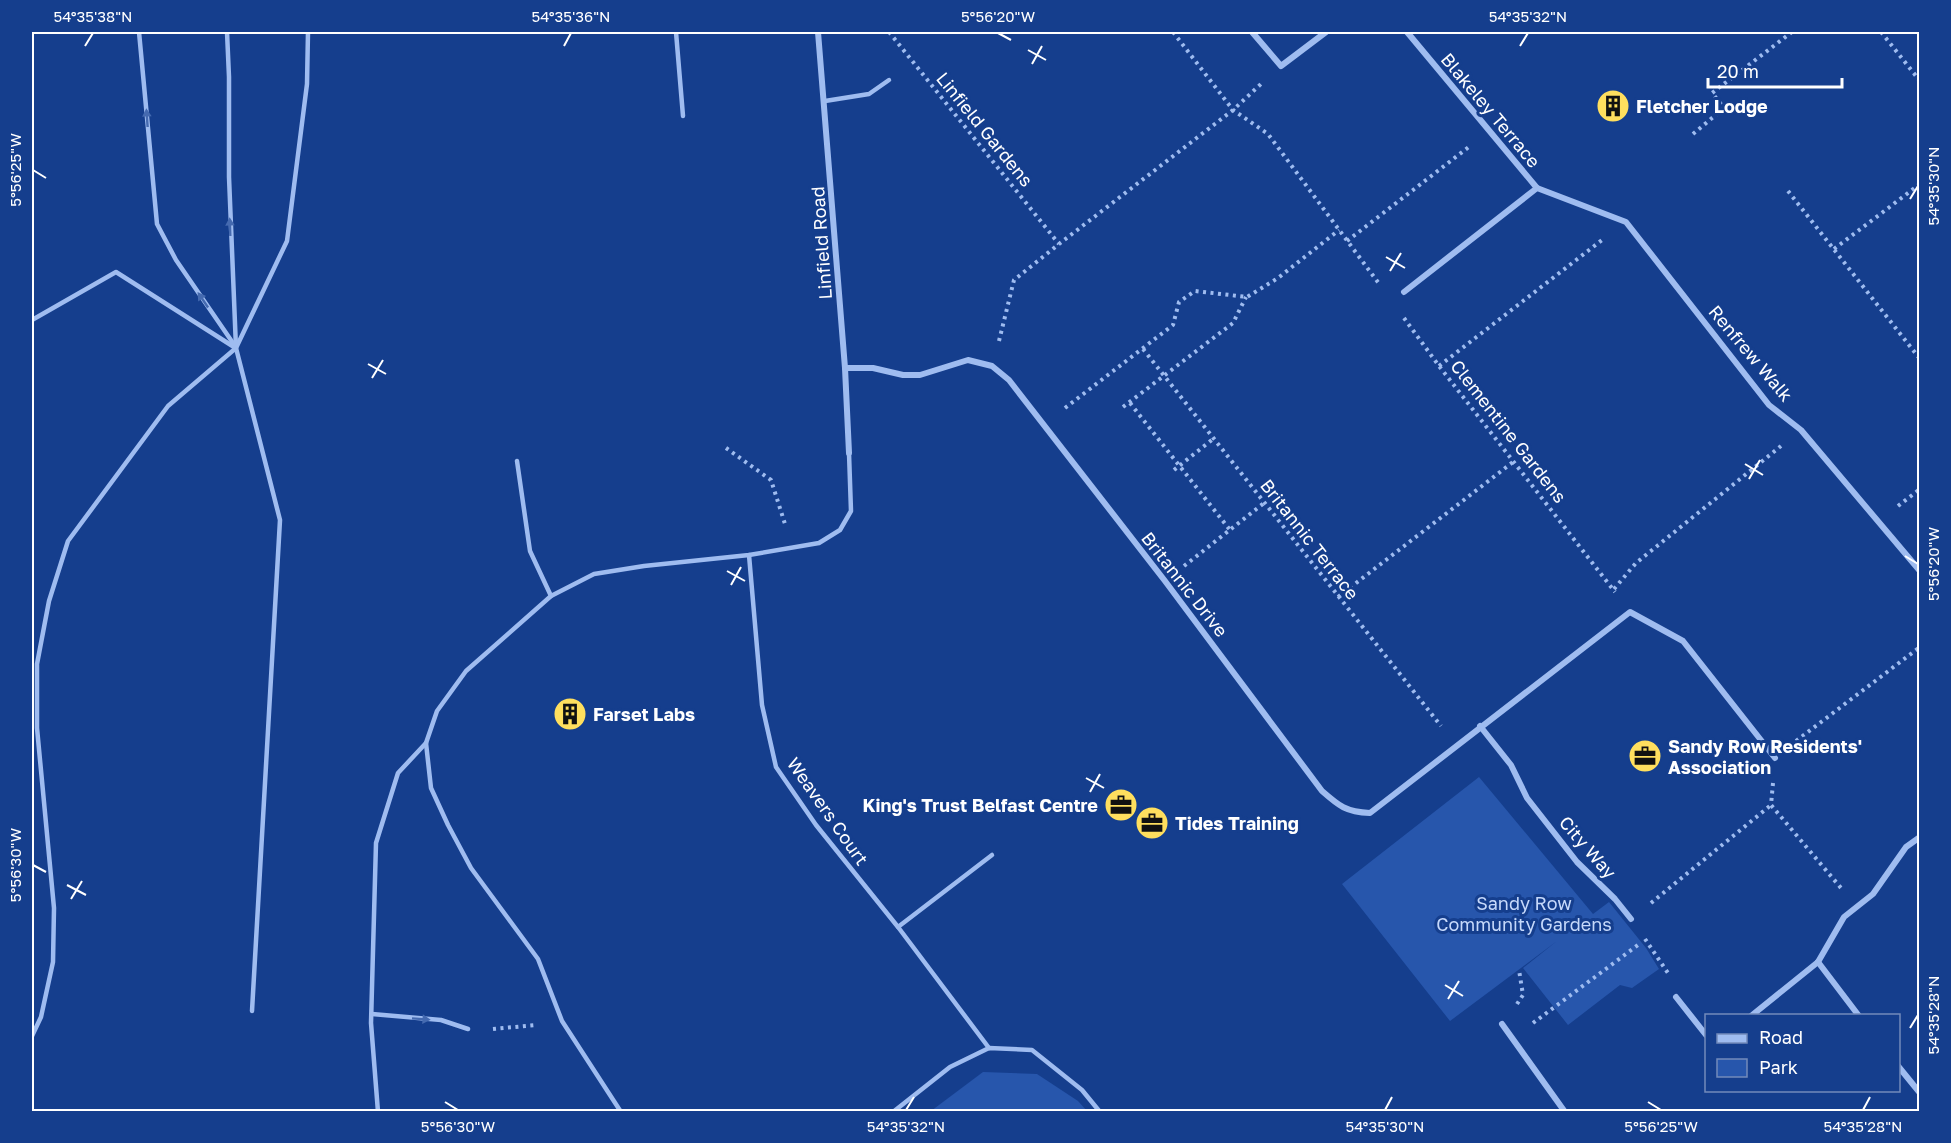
<svg xmlns="http://www.w3.org/2000/svg" width="1951" height="1143" font-family="'Golos Text',sans-serif">
	<rect width="100%" height="100%" fill="#153e8d"/>
	<!-- green -->
	<g fill="#2756ac">
		<path d="M1479,777L1593,914L1609,902L1646,948L1659,969L1632,988L1620,985L1568,1025L1523,968L1557,941L1450,1021L1342,884Z"/>
		<path d="M983,1072L1037,1074L1078,1101L1087,1111H931Z"/>
	</g>
	<g fill="none" stroke-linecap="round" stroke-linejoin="round">
		<!-- path -->
		<g stroke="#9fbcf0" stroke-width="4" stroke-dasharray="3 4.5" stroke-linecap="butt">
			<path d="M889,32L1059,244"/>
			<path d="M1173,32L1233,110L1268,134L1380,285"/>
			<path d="M1881,32L1920,81"/>
			<path d="M1693,134L1724,108L1712,93L1792,32"/>
			<path d="M1788,191L1920,359"/>
			<path d="M1347,241L1470,146"/>
			<path d="M1834,249L1920,184"/>
			<path d="M1404,318L1439,366L1615,592"/>
			<path d="M999,341L1014,280L1059,244L1233,110L1262,83"/>
			<path d="M1143,349L1441,726"/>
			<path d="M1439,366L1602,240"/>
			<path d="M1130,403L1230,530"/>
			<path d="M1123,407L1233,323L1246,297"/>
			<path d="M1065,408L1173,325L1179,302L1195,291L1247,297L1278,278L1339,230"/>
			<path d="M726,448L771,480L785,524"/>
			<path d="M1174,470L1213,439"/>
			<path d="M1898,506L1920,489"/>
			<path d="M1184,566L1264,503"/>
			<path d="M1614,589L1636,563L1781,446"/>
			<path d="M1338,597L1513,462"/>
			<path d="M1796,741L1920,647"/>
			<path d="M1773,783L1771,805L1841,888"/>
			<path d="M1651,903L1771,805"/>
			<path d="M1645,939L1668,973"/>
			<path d="M1517,1004L1523,995L1519,970"/>
			<path d="M1533,1023L1638,945"/>
			<path d="M493,1029L536,1025"/>
		</g>
		<!-- lane -->
		<g stroke="#9fbcf0" stroke-width="4.5">
			<path d="M139,32L157,224L176,260L235,346"/>
			<path d="M227,32L229,77V177L236,348L280,520L252,1011"/>
			<path d="M676,32L683,116"/>
			<path d="M825,101L869,94L889,80"/>
			<path d="M32,320L116,272L234,347"/>
			<path d="M517,461L530,551L551,596"/>
			<path d="M749,555L762,705L776,767L816,825L898,927L989,1048"/>
			<path d="M898,927L992,855"/>
			<path d="M372,1014L441,1020L468,1029"/>
			<path d="M32,1036L41,1017L53,962L54,908L37,728V664L49,601L68,541L168,406L236,348L287,241L307,84L308,32"/>
			<path d="M378,1112L371,1023L376,843L398,773L426,743"/>
			<path d="M621,1112L562,1021L538,959L471,868L448,825L431,788L426,743L437,711L466,671L551,596L594,574L644,566L749,555L819,543L840,530L851,511L849,453"/>
			<path d="M893,1112L950,1067L989,1048L1032,1050L1082,1090L1100,1112"/>
		</g>
		<!-- street -->
		<g stroke="#9fbcf0" stroke-width="6">
			<path d="M818,32L845,368L849,453"/>
			<path d="M1252,32L1281,66L1326,32"/>
			<path d="M1537,188L1626,222L1769,405L1801,430L1920,571"/>
			<path d="M1404,292L1537,188L1407,32"/>
			<path d="M845,368H873L903,375H920L968,360L992,366L1009,380L1165,581L1322,791C1339,806 1346,812 1370,813L1630,612L1683,641L1775,758"/>
			<path d="M1480,726L1511,765L1527,798L1577,862L1615,899L1631,919"/>
			<path d="M1818,962L1859,1016"/>
			<path d="M1676,997L1706,1035"/>
			<path d="M1751,1016L1818,962L1844,917L1873,894L1906,847L1920,837"/>
			<path d="M1502,1024L1565,1112"/>
			<path d="M1898,1066L1920,1093"/>
		</g>
	</g>
	<!-- one-way arrows -->
	<defs><path id="oneway-solid" d="M-6-.8H1V-3.2L6.5 0L1 3.2V.8H-6Z" transform="scale(1.5)"/></defs>
	<g fill="#456ab0">
		<use href="#oneway-solid" transform="translate(147 118) rotate(-94)"/>
		<use href="#oneway-solid" transform="translate(230 227) rotate(-92)"/>
		<use href="#oneway-solid" transform="translate(203 300) rotate(-124)"/>
		<use href="#oneway-solid" transform="translate(421 1019) rotate(4)"/>
	</g>
	<!-- ticks -->
	<path fill="none" stroke="#fff" stroke-width="2" d="M998,33L1011,40M85,46L93,33M564,46L571,33M1520,46L1528,33M1028,50L1046,60M1032,64L1042,46M33,170L46,178M1910,199L1918,186M1386,257L1405,268M1390,271L1401,253M368,364L386,374M372,378L383,360M1745,464L1763,475M1749,479L1760,460M1905,556L1918,564M727,571L745,581M731,585L741,567M1086,778L1104,788M1090,792L1100,774M33,865L46,872M67,885L86,895M71,899L82,881M1445,985L1463,996M1448,999L1459,981M1910,1028L1918,1015M445,1102L458,1110M1648,1102L1661,1110M906,1110L914,1097M1385,1110L1392,1097M1863,1110L1870,1097"/>
	<!-- icons -->
	<defs>
		<g id="building-disc" transform="scale(1.725)"><circle r="9.5" fill="#ffdf5e" stroke="#153e8d"/><path d="M-4-6H4V6H1V3H-1V6H-4ZM-2.5-4.3h1.7v1.8h-1.7ZM.8-4.3h1.7v1.8H.8ZM-2.5-1h1.7V.8h-1.7ZM.8-1h1.7V.8H.8Z" fill="#111"/></g>
		<g id="office-disc" transform="scale(1.725)"><circle r="9.5" fill="#ffdf5e" stroke="#153e8d"/><path d="M-6-3h4V-5.5h4V-3h4V5H-6ZM-1-4.5V-3h2v-1.5ZM-6 0V1H6V0Z" fill="#111"/></g>
	</defs>
	<g fill-rule="evenodd">
		<use href="#building-disc" x="1613" y="106"/>
		<use href="#building-disc" x="570" y="714"/>
		<use href="#office-disc" x="1645" y="756"/>
		<use href="#office-disc" x="1121" y="805"/>
		<use href="#office-disc" x="1152" y="823"/>
	</g>
	<g text-anchor="middle" dominant-baseline="central" stroke-width="6" stroke-linejoin="round" paint-order="stroke">
		<!-- poi labels -->
		<g font-size="18" font-weight="bold" fill="#fff" stroke="#153e8d" text-anchor="start">
			<text x="1636" y="106">Fletcher Lodge</text>
			<text x="593" y="714">Farset Labs</text>
			<text x="1668" y="746">Sandy Row Residents'<tspan x="1668" dy="21">Association</tspan></text>
			<text x="1098" y="805" text-anchor="end">King's Trust Belfast Centre</text>
			<text x="1175" y="823">Tides Training</text>
		</g>
		<!-- street labels -->
		<g font-size="18" fill="#fff" stroke="#153e8d">
			<text transform="translate(1491 110) rotate(50)">Blakeley Terrace</text>
			<text transform="translate(985 129) rotate(51)">Linfield Gardens</text>
			<text transform="translate(821 243) rotate(-94)">Linfield Road</text>
			<text transform="translate(1751 353) rotate(50)">Renfrew Walk</text>
			<text transform="translate(1509 431) rotate(52)">Clementine Gardens</text>
			<text transform="translate(1310 539) rotate(52)">Britannic Terrace</text>
			<text transform="translate(1185 584) rotate(52)">Britannic Drive</text>
			<text transform="translate(828 811) rotate(55)">Weavers Court</text>
			<text transform="translate(1588 847) rotate(49)">City Way</text>
		</g>
		<!-- park labels -->
		<g font-size="18" fill="#c6d9fb" stroke="#153e8d">
			<text x="1524" y="903">Sandy Row<tspan x="1524" dy="21">Community Gardens</tspan></text>
		</g>
	</g>
	<!-- border -->
	<rect width="1951" height="1143" fill="none" stroke="#153e8d" stroke-width="66"/>
	<!-- legend -->
	<rect x="1705" y="1014" width="195" height="78" fill="#153e8d" stroke="#738bbb" stroke-width="1.5"/>
	<rect x="1717" y="1034" width="30" height="9" fill="#9fbcf0" stroke="#738bbb" stroke-width="1.5"/>
	<text x="1759" y="1044" font-size="18" fill="#ffffff">Road</text>
	<rect x="1717" y="1059" width="30" height="18" fill="#2756ac" stroke="#738bbb" stroke-width="1.5"/>
	<text x="1759" y="1074" font-size="18" fill="#ffffff">Park</text>
	<!-- scale -->
	<path d="M1708 78v9h134v-9" fill="none" stroke="#ffffff" stroke-width="3"/>
	<text x="1717" y="78" font-size="18" fill="#ffffff" stroke="#153e8d" stroke-width="4.5" paint-order="stroke">20 m</text>
	<rect x="33" y="33" width="1885" height="1077" fill="none" stroke="#fff" stroke-width="2"/>
	<g font-size="15" text-anchor="middle" fill="#fff">
		<text x="93" y="22">54°35'38"N</text>
		<text x="571" y="22">54°35'36"N</text>
		<text x="998" y="22">5°56'20"W</text>
		<text x="1528" y="22">54°35'32"N</text>
		<text transform="translate(16 170) rotate(-90)" y="5">5°56'25"W</text>
		<text transform="translate(1934 186) rotate(-90)" y="5">54°35'30"N</text>
		<text transform="translate(1934 564) rotate(-90)" y="5">5°56'20"W</text>
		<text transform="translate(16 865) rotate(-90)" y="5">5°56'30"W</text>
		<text transform="translate(1934 1015) rotate(-90)" y="5">54°35'28"N</text>
		<text x="458" y="1132">5°56'30"W</text>
		<text x="906" y="1132">54°35'32"N</text>
		<text x="1385" y="1132">54°35'30"N</text>
		<text x="1661" y="1132">5°56'25"W</text>
		<text x="1863" y="1132">54°35'28"N</text>
	</g>
</svg>
